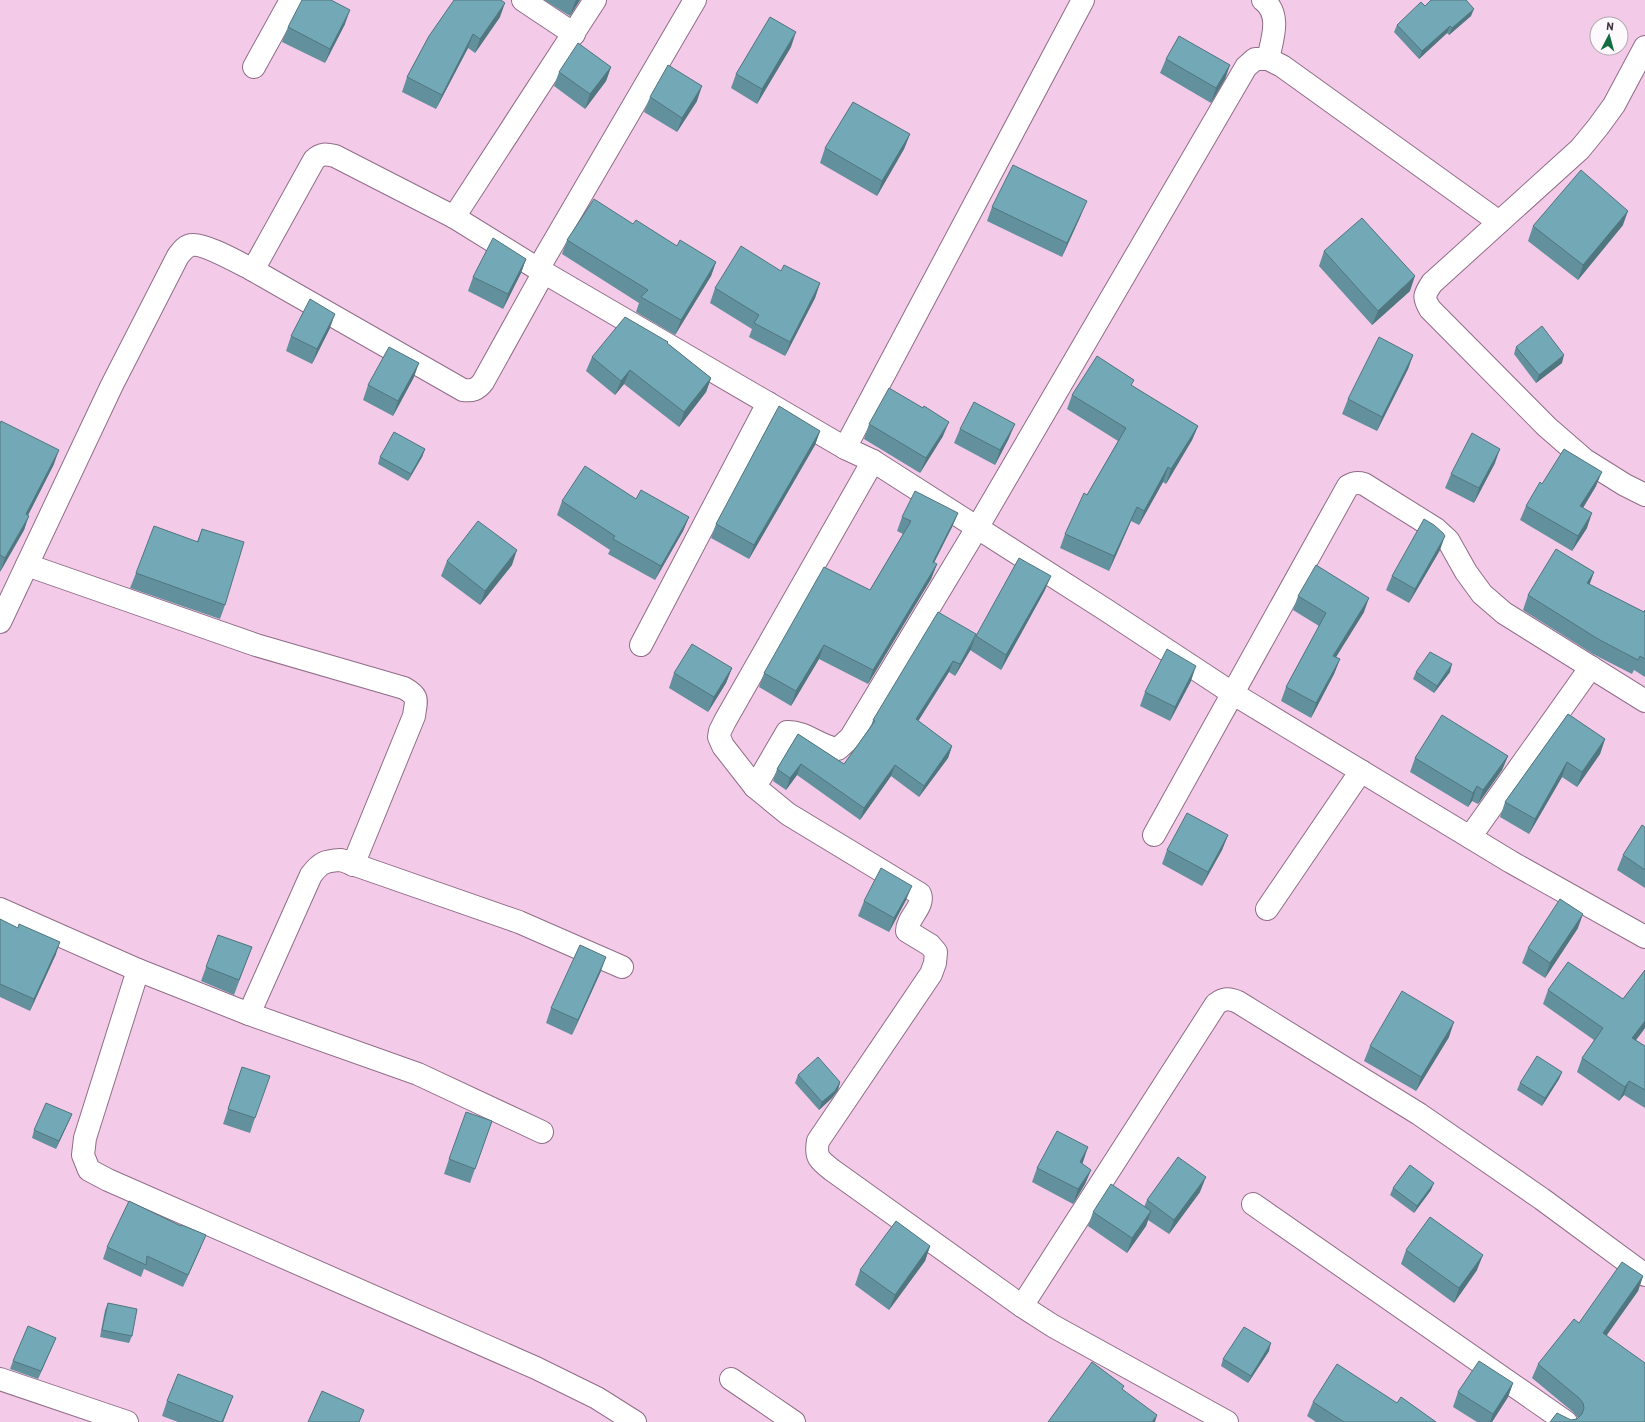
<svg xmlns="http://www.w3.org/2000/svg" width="1645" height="1422" font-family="Barlow,sans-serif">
	<rect width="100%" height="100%" fill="#f3cbe8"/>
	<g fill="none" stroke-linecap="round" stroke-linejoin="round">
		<!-- minor casing -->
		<g stroke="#916d88" stroke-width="24">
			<g id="minor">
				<path d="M523,0L574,34"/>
				<path d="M595,0L454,217L538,269L845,448L873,461L1106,610L1232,693L1511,862L1645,937"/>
				<path d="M1263,0C1282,14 1272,40 1268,59"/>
				<path d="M1645,47L1614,105L1598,127L1580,149L1432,283C1424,295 1423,297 1430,309L1547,427L1585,460L1625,485L1645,495"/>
				<path d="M254,67L291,0"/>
				<path d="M538,269L695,0"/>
				<path d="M253,270L463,390C472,391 477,390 483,382L544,272"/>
				<path d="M845,448L1083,0"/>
				<path d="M873,461L725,721L720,731L719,737L723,746L755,787L788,814L920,894C925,906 907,918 907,931L930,945L936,952L935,963L931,974L818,1141C815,1157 819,1160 832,1170L1022,1306L1053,1326L1227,1422"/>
				<path d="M27,565L256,645L404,688C420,697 416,700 414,716L353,865"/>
				<path d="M0,622L112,385L178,256C182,251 185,246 192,245C204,243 241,264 253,270L314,160C321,153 326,154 335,156L454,217"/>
				<path d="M641,645L768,403"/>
				<path d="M755,787L787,732C805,731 820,747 838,749L851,737L977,528L1246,67L1255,59H1268L1282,66L1499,222"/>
				<path d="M1154,835L1348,486C1354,483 1357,482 1364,484L1436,529L1448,540L1466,572L1482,594L1504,613L1645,701"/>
				<path d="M1470,837L1591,667"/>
				<path d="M0,909L138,970L85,1138L83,1155L89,1170L108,1180L536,1368L597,1398L635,1422"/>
				<path d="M1267,909L1361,771"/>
				<path d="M138,970L249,1014L418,1074L542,1132"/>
				<path d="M249,1014L311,875C321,862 325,861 341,860L519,922L622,967"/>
				<path d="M1253,1204L1566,1422"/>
				<path d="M1022,1306L1216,1004C1224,998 1229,998 1238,1002L1419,1114L1542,1199L1645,1275"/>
				<path d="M0,1379L127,1422"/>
				<path d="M731,1379L794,1422"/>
			</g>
		</g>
		<!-- minor -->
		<use href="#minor" stroke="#fff" stroke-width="22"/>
	</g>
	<!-- wall -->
	<g fill="#63909d">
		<path d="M544,0H580L570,16Z"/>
		<path d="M1425,6L1471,16L1449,35L1447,33L1419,59L1394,32L1397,25Z"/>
		<path d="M500,17L475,53L468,48L436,109L402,92L407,77L429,36Z"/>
		<path d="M345,24L325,63L282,42L288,27Z"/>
		<path d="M791,47L757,104L731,88L736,74Z"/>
		<path d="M1166,59L1230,65L1225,79L1211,103L1160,73Z"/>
		<path d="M611,67L606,81L585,109L554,86L559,72Z"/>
		<path d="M650,97L697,101L677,132L644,112Z"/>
		<path d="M910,134L904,149L877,196L820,163L825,148Z"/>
		<path d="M992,207L1081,215L1062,257L987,221Z"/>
		<path d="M633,224L677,246L716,262L711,276L675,335L636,312L639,303L562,254L567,240Z"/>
		<path d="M1623,225L1578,280L1528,241L1533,226Z"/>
		<path d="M1324,251L1410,291L1372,325L1319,266Z"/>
		<path d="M526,259L521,273L503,309L468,291L473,277Z"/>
		<path d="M781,271L820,283L815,298L785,356L749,337L752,329L710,303L715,288Z"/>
		<path d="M330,328L312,364L286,351L291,336Z"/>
		<path d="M668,342L667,343L711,378L706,392L679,427L624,384L615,395L586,371L592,357Z"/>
		<path d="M1516,347L1562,363L1536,383L1514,354Z"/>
		<path d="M1413,355L1408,369L1377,431L1342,414L1348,399Z"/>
		<path d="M414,377L393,416L363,400L368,385Z"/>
		<path d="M1132,386L1198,426L1192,440L1166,484L1163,482L1139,525L1131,521L1109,571L1060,548L1065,534L1087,495L1118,441L1067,409L1072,395Z"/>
		<path d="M0,424L54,464L28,515L24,530L0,572Z"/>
		<path d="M869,424L943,436L920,473L864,439Z"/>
		<path d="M960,429L1009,438L995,465L954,443Z"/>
		<path d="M820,431L815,445L749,559L711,538L716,524Z"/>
		<path d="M425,449L422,457L408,481L378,464L380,457Z"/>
		<path d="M1495,463L1474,503L1445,488L1451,474Z"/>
		<path d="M1542,484L1596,486L1583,508L1587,528L1572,551L1520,520L1526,506Z"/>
		<path d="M636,499L689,517L683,531L655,580L608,554L610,550L557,515L562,501Z"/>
		<path d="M958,513L952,527L934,563L937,564L931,579L868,684L819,659L791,706L759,687L764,673L870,590L903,534L897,531L902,517Z"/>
		<path d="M202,529L225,605L220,619L130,588L136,573L197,542Z"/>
		<path d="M1440,550L1409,603L1386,590L1392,576Z"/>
		<path d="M447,561L512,565L480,605L441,576Z"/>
		<path d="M1594,572L1589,585L1644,612L1645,610V677L1634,670L1632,674L1593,654L1523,610L1528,595Z"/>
		<path d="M1045,590L1001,670L970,650L971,649L955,676L949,672L918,721L952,746L948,758L919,797L891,776L860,820L797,775L786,790L773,781L777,769L798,734L844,764L871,726L873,720L976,634Z"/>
		<path d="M1298,596L1364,612L1336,657L1340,659L1334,674L1311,718L1281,701L1286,687L1319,626L1293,610Z"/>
		<path d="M732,668L726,683L708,712L669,688L674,673Z"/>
		<path d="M1416,672H1450L1434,693L1413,679Z"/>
		<path d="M1191,681L1170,721L1140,706L1145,692Z"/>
		<path d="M1568,714L1605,739L1600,754L1577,787L1562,777L1529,834L1500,817L1505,802Z"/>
		<path d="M1508,756L1502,770L1478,804L1472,801L1468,807L1410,772L1415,758Z"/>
		<path d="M1645,827V888L1617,870L1623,855Z"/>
		<path d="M1228,835L1222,850L1202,886L1162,864L1167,850Z"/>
		<path d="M906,900L889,932L858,916L864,901Z"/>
		<path d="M0,919L56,954L30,1011L0,997Z"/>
		<path d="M1578,928L1545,978L1522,963L1528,948Z"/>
		<path d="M218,935L252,947L234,995L201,981Z"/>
		<path d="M1645,970V1028L1636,1040L1645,1046V1108L1624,1095L1619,1101L1577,1072L1582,1058L1594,1040L1543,1004L1548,990L1623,999Z"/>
		<path d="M601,971L572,1035L546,1023L551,1008Z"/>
		<path d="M1449,1037L1416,1091L1364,1061L1370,1046Z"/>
		<path d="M242,1067L255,1118L250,1133L223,1124Z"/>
		<path d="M1562,1072L1559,1079L1542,1106L1517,1090L1520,1083Z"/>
		<path d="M798,1075L840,1082L838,1090L832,1098L819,1110L795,1083Z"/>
		<path d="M72,1114L69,1121L56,1149L32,1138L34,1130Z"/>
		<path d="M492,1121L470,1183L444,1174L449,1159Z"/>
		<path d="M1083,1162L1082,1164L1091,1170L1085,1184L1073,1204L1032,1182L1037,1168Z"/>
		<path d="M1393,1188L1431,1190L1414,1213L1390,1195Z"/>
		<path d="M1200,1192L1169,1234L1148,1220L1146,1226L1127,1253L1088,1226L1093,1212L1144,1207L1147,1200Z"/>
		<path d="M930,1246L925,1261L889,1310L855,1285L860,1270Z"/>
		<path d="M107,1247H201L183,1287L144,1269L141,1277L103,1259Z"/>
		<path d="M1406,1250L1477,1270L1454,1303L1401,1264Z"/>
		<path d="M1643,1276L1638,1291L1607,1335L1645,1422L1571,1420L1578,1418L1573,1412L1532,1378L1538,1364L1579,1323Z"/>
		<path d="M108,1303L132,1336L129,1343L100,1337L105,1310Z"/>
		<path d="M56,1338L53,1345L38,1379L10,1369L13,1361Z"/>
		<path d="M1269,1351L1248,1383L1221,1366L1223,1359Z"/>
		<path d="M1513,1383L1508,1397L1492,1422H1477L1453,1407L1458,1392Z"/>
		<path d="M233,1396L223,1422H178L162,1416L167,1401Z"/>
		<path d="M1313,1402L1436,1422H1316L1307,1416Z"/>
	</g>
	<!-- shaded-wall -->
	<g fill="#50767f">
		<path d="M576,0H580L570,16L575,2Z"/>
		<path d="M505,3L500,17L475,53L480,39Z"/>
		<path d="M1474,9L1471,16L1449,35L1452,28Z"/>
		<path d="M350,10L345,24L325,63L330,49Z"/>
		<path d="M1450,26L1447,33L1419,59L1422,51Z"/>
		<path d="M796,32L791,47L757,104L762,89Z"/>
		<path d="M473,34L468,48L436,109L442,95Z"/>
		<path d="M1230,65L1225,79L1211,103L1216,88Z"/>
		<path d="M611,67L606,81L585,109L590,94Z"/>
		<path d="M702,86L697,101L677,132L682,118Z"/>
		<path d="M910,134L904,149L877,196L882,181Z"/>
		<path d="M1087,201L1081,215L1062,257L1067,243Z"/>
		<path d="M1628,211L1623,225L1578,280L1583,265Z"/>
		<path d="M526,259L521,273L503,309L508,294Z"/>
		<path d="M716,262L711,276L675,335L681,320Z"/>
		<path d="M1415,276L1410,291L1372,325L1378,311Z"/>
		<path d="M820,283L815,298L785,356L790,342Z"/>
		<path d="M335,314L330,328L312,364L317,349Z"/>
		<path d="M1413,355L1408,369L1377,431L1382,417Z"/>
		<path d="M1564,355L1562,363L1536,383L1539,375Z"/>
		<path d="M419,363L414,377L393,416L398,401Z"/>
		<path d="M630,370L624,384L615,395L621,381Z"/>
		<path d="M711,378L706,392L679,427L684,412Z"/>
		<path d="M949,422L943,436L920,473L926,458Z"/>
		<path d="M1015,424L1009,438L995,465L1000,450Z"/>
		<path d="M1198,426L1192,440L1166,484L1171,469Z"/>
		<path d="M820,431L815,445L749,559L754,545Z"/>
		<path d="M425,449L422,457L408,481L411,474Z"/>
		<path d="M1500,449L1495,463L1474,503L1479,488Z"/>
		<path d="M59,450L54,464L21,529L26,514Z"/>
		<path d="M1168,467L1163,482L1139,525L1144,511Z"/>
		<path d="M1602,472L1596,486L1575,521L1580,506Z"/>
		<path d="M1137,507L1131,521L1109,571L1114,556Z"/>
		<path d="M958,513L952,527L927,576L933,562Z"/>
		<path d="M1592,513L1587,528L1572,551L1578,536Z"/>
		<path d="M29,516L24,530L0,572L5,558Z"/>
		<path d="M689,517L683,531L655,580L661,566Z"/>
		<path d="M1445,536L1440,550L1409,603L1415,589Z"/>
		<path d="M517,550L512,565L480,605L485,591Z"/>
		<path d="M937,564L931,579L868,684L873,670Z"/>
		<path d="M1594,572L1589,586L1587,583Z"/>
		<path d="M1051,576L1045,590L1001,670L1006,655Z"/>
		<path d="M1369,598L1364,612L1328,670L1333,656Z"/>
		<path d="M975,638L971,649L955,676L960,664Z"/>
		<path d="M824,645L819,659L791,706L796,691Z"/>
		<path d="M1340,659L1334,674L1311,718L1316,703Z"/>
		<path d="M953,661L949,672L912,731L916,719Z"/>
		<path d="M1452,664L1450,672L1434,693L1437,686Z"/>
		<path d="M1196,666L1191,681L1170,721L1175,707Z"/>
		<path d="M732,668L726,683L708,712L714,697Z"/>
		<path d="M1605,739L1600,754L1577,787L1582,772Z"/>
		<path d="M952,746L948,758L919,797L924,786Z"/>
		<path d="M1508,756L1502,770L1478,804L1483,790Z"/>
		<path d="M1567,762L1562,777L1529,834L1535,819Z"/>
		<path d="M801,764L797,775L786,790L790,778Z"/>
		<path d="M895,765L891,776L860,820L864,808Z"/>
		<path d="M1477,786L1472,801L1468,807L1473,793Z"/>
		<path d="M1228,835L1222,850L1202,886L1208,872Z"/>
		<path d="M912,886L906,900L889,932L894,918Z"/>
		<path d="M1583,914L1578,928L1545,978L1550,963Z"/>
		<path d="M60,942L56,954L30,1011L34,999Z"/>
		<path d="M606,957L601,971L572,1035L578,1020Z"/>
		<path d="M1645,1021V1028L1627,1052L1632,1038Z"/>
		<path d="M1454,1022L1449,1037L1416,1091L1421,1077Z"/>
		<path d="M1562,1072L1559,1079L1542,1106L1545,1098Z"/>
		<path d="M1629,1081L1624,1095L1619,1101L1625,1087Z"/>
		<path d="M840,1082L838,1090L832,1098L819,1110L822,1102Z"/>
		<path d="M72,1114L69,1121L56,1149L59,1141Z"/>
		<path d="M1088,1147L1083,1162L1075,1177L1080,1162Z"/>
		<path d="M1091,1170L1085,1184L1073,1204L1078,1189Z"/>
		<path d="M1206,1177L1200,1192L1169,1234L1174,1220Z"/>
		<path d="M1434,1183L1431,1190L1414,1213L1417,1206Z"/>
		<path d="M1151,1211L1146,1226L1127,1253L1132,1238Z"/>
		<path d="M206,1235L201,1247L183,1287L188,1275Z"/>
		<path d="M930,1246L925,1261L889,1310L895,1295Z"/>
		<path d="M1483,1255L1477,1270L1454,1303L1459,1288Z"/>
		<path d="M1643,1276L1638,1291L1598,1347L1603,1333Z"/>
		<path d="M56,1338L53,1345L38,1379L41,1371Z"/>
		<path d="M1271,1343L1269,1351L1248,1383L1251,1376Z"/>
		<path d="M1513,1383L1508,1397L1492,1422H1490L1493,1414Z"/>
		<path d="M233,1396L223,1422H222Z"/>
		<path d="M1157,1415L1155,1422H1152Z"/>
	</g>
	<!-- building -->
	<g fill="#73a8b6" stroke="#50767f">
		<path d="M302,0H331L350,10L330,49L288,27Z"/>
		<path d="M454,0H501L505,3L480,39L473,34L442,95L407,77L429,36Z"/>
		<path d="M1431,0H1466L1474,9L1452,28L1450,26L1422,51L1397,25L1421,2L1425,6Z"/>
		<path d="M770,17L796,32L762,89L736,74Z"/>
		<path d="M1179,36L1230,65L1216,88L1166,59Z"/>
		<path d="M578,43L611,67L590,94L559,72Z"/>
		<path d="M668,65L702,86L682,118L650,97Z"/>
		<path d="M853,102L910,134L882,181L825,148Z"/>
		<path d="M1013,165L1087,201L1067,243L992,207Z"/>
		<path d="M1581,170L1628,211L1583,265L1533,226Z"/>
		<path d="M594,199L633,224L636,220L677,246L680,240L716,262L681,320L641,297L648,290L567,240Z"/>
		<path d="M1362,218L1415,276L1378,311L1324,251Z"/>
		<path d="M493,238L526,259L508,294L473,277Z"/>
		<path d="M741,246L781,271L784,265L820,283L790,342L754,323L759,315L715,288Z"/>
		<path d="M310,299L335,314L317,349L291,336Z"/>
		<path d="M625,317L668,342L667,343L711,378L684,412L630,370L621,381L592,357Z"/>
		<path d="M1542,326L1564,355L1539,375L1516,347Z"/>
		<path d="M1379,337L1413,355L1382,417L1348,399Z"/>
		<path d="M389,347L419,363L398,401L368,385Z"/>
		<path d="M1097,356L1134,380L1131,385L1198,426L1171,469L1168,467L1144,511L1137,507L1114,556L1065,534L1084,493L1087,495L1126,428L1072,395Z"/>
		<path d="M889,388L923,408L924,406L949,422L926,458L869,424Z"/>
		<path d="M974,402L1015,424L1000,450L960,429Z"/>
		<path d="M779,406L820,431L754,545L716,524Z"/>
		<path d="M1,421L59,450L26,514L29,516L5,558L0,555V424Z"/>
		<path d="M394,432L425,449L411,474L380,457Z"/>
		<path d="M1472,433L1500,449L1479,488L1451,474Z"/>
		<path d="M1564,449L1602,472L1580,506L1592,513L1578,536L1526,506L1540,482L1542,484Z"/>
		<path d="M585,466L636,499L641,490L689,517L661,566L613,539L615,536L562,501Z"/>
		<path d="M915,491L958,513L933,562L937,564L873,670L824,645L796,691L764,673L824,567L870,590L911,521L902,517Z"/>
		<path d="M1424,519L1434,525L1443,533L1445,536L1415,589L1392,576Z"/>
		<path d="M478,521L517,550L485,591L447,561Z"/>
		<path d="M154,526L198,542L202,529L244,542L225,605L136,573Z"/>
		<path d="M1556,549L1594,572L1587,583L1644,612L1645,610V659L1640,656L1638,660L1598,639L1528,595Z"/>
		<path d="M1019,558L1051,576L1006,655L976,636Z"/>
		<path d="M1316,565L1369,598L1333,656L1340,659L1316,703L1286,687L1326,613L1298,596Z"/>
		<path d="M938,612L976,634L960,664L953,661L916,719L952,746L924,786L895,765L864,808L801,764L790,778L777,769L798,734L844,764L875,721L873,720Z"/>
		<path d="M692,644L732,668L714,697L674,673Z"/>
		<path d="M1167,649L1196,666L1175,707L1145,692Z"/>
		<path d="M1430,652L1452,664L1437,686L1416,672Z"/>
		<path d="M1568,714L1605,739L1582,772L1567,762L1535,819L1505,802Z"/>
		<path d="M1442,715L1508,756L1483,790L1477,786L1473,793L1415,758Z"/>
		<path d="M1187,813L1228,835L1208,872L1167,850Z"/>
		<path d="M1642,825L1645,827V870L1623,855Z"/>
		<path d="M881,868L912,886L894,918L864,901Z"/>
		<path d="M1560,899L1583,914L1550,963L1528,948Z"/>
		<path d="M0,919L18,928L19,924L60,942L34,999L0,984Z"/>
		<path d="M218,935L252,947L239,980L206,967Z"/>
		<path d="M580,945L606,957L578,1020L551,1008Z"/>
		<path d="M1568,962L1623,999L1645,970V1021L1632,1038L1645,1046V1090L1629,1081L1625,1087L1582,1058L1603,1028L1548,990Z"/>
		<path d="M1402,991L1454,1022L1421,1077L1370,1046Z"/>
		<path d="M1537,1056L1562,1072L1545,1098L1520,1083Z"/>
		<path d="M818,1057L840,1082L835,1091L822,1102L798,1075Z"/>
		<path d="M242,1067L270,1076L255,1118L228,1109Z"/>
		<path d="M46,1103L72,1114L59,1141L34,1130Z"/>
		<path d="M466,1112L492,1121L475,1169L449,1159Z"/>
		<path d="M1057,1131L1088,1147L1080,1162L1091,1170L1078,1189L1037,1168Z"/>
		<path d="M1178,1157L1206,1177L1174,1220L1147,1200Z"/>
		<path d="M1410,1165L1434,1183L1417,1206L1393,1188Z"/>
		<path d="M1111,1184L1151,1211L1132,1238L1093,1212Z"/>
		<path d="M129,1201L181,1226L182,1225L206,1235L188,1275L147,1256L146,1265L107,1247Z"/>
		<path d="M1430,1217L1483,1255L1459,1288L1406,1250Z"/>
		<path d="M896,1221L930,1246L895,1295L860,1270Z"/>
		<path d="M1622,1262L1643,1276L1603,1333L1645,1363V1422H1550L1557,1413L1571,1420L1577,1419L1582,1414L1584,1408L1583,1403L1579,1398L1538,1364L1574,1319L1579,1323Z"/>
		<path d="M108,1303L137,1309L132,1336L102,1330Z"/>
		<path d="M28,1326L56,1338L41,1371L13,1361Z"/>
		<path d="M1244,1327L1271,1343L1251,1376L1223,1359Z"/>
		<path d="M1479,1361L1513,1383L1493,1414L1458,1392Z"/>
		<path d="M1092,1362L1124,1386L1122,1389L1157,1415L1152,1422H1048Z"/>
		<path d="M1337,1364L1397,1403L1401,1397L1436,1422H1344L1313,1402Z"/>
		<path d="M178,1374L233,1396L222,1422H220L167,1401Z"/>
		<path d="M322,1391L364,1410L359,1422H308Z"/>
	</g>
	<!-- north arrow -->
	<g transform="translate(1609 36) rotate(6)"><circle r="19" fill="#fdf9fc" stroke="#b1a8ae"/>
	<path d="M0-3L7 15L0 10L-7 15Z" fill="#146d41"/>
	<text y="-6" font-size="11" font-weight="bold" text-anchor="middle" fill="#3e2f3a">N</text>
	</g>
</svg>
